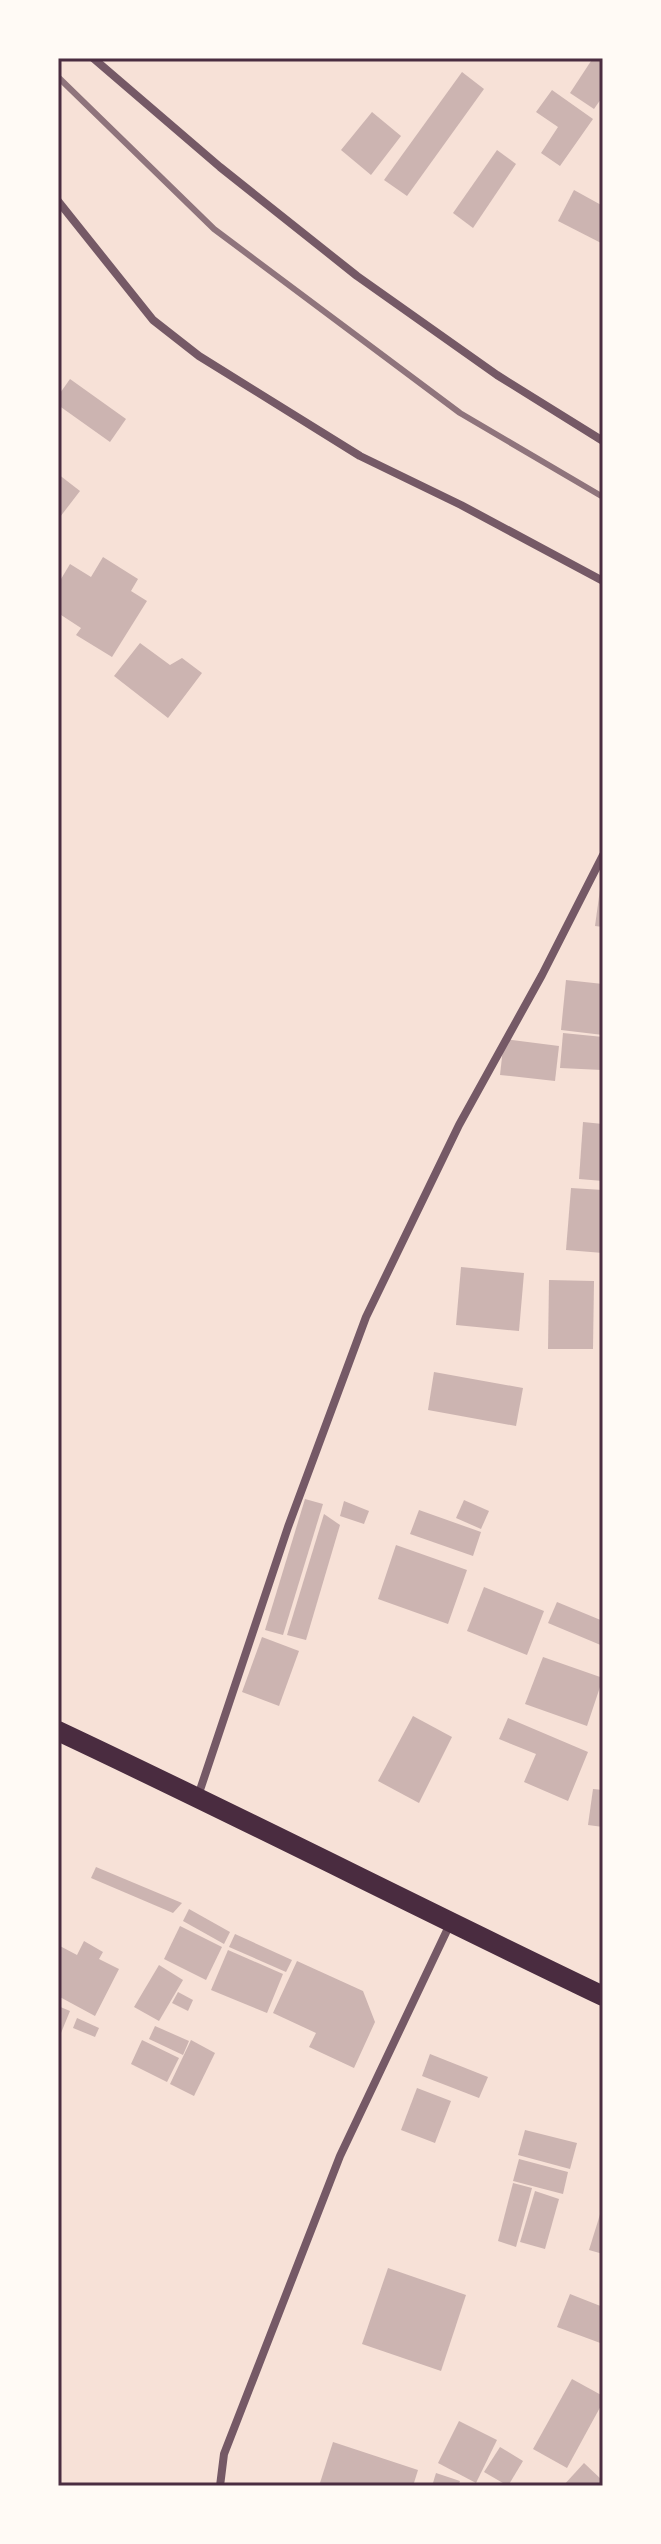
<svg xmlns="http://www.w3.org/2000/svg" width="661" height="2544" font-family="'Asap Condensed',sans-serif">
	<rect width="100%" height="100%" fill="#f7e1d7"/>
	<!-- building -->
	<g fill="#ccb4b1">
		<path d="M593,58H603V96L594,109L570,93Z"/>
		<path d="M462,72L484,89L407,196L384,180Z"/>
		<path d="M552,90L593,119L560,166L541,153L558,127L536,112Z"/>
		<path d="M372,112L401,136L371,175L341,150Z"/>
		<path d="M497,150L516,164L473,228L453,213Z"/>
		<path d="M574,190L603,206V244L558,221Z"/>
		<path d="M70,379L126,419L110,442L58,405V396Z"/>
		<path d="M58,474L80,491L60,517L58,515Z"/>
		<path d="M103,557L138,579L131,591L147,601L112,657L76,635L81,628L58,613V584L70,564L91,577Z"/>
		<path d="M140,643L170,665L182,658L202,673L168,718L114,676Z"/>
		<path d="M601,882H603V927L595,926Z"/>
		<path d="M566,980L603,984V1035L561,1030Z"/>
		<path d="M563,1033L603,1037L602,1070L560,1068Z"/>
		<path d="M504,1039L559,1046L555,1081L500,1075Z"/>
		<path d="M583,1122L603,1124V1181L579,1179Z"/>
		<path d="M571,1188L603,1190V1253L566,1250Z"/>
		<path d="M461,1267L524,1273L519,1331L456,1325Z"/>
		<path d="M549,1280L594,1281L593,1349H548Z"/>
		<path d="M434,1372L523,1388L516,1426L428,1410Z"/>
		<path d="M305,1499L323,1504L283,1635L265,1630Z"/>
		<path d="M464,1500L489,1511L481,1529L456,1518Z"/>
		<path d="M344,1501L369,1511L364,1524L340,1516Z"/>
		<path d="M419,1510L481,1532L473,1556L410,1534Z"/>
		<path d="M324,1514L340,1525L306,1640L287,1635Z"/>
		<path d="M396,1545L467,1570L448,1624L378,1599Z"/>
		<path d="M484,1587L544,1611L527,1655L467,1631Z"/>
		<path d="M557,1602L603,1621V1646L548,1623Z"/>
		<path d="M262,1637L299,1651L279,1706L242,1692Z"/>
		<path d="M543,1657L603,1678L587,1726L525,1704Z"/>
		<path d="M413,1716L452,1737L419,1803L378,1781Z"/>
		<path d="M508,1718L588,1752L568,1801L524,1782L536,1754L499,1739Z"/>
		<path d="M593,1789L603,1790V1827L588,1825Z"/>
		<path d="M96,1867L182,1903L173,1913L91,1878Z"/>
		<path d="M189,1909L230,1932L224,1944L183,1921Z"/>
		<path d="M180,1926L222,1947L206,1980L164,1959Z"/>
		<path d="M235,1934L292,1960L286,1972L229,1947Z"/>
		<path d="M84,1941L103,1952L99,1959L119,1969L95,2016L58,1996V1945L77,1955Z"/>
		<path d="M228,1950L283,1974L267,2013L211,1990Z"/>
		<path d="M297,1961L363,1991L375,2022L354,2068L309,2047L316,2033L273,2013Z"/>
		<path d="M159,1965L183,1980L159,2021L134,2007Z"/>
		<path d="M178,1992L193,2000L188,2011L172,2003Z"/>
		<path d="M58,2006L70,2011L61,2033L58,2031Z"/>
		<path d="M77,2018L99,2028L95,2037L73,2028Z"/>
		<path d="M155,2026L189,2041L183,2055L149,2039Z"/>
		<path d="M142,2040L179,2058L167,2082L131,2064Z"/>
		<path d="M191,2040L215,2053L194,2096L170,2084Z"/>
		<path d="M430,2054L488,2077L479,2098L422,2076Z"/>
		<path d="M417,2088L451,2101L435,2143L401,2130Z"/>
		<path d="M525,2130L577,2143L570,2169L518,2155Z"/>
		<path d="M519,2159L568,2172L563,2194L513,2181Z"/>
		<path d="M513,2183L532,2188L516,2247L498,2241Z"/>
		<path d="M535,2191L559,2199L545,2249L520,2242Z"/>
		<path d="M602,2208H603V2254L589,2250Z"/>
		<path d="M388,2268L466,2295L441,2371L362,2344Z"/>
		<path d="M570,2294L603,2307V2344L557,2327Z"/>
		<path d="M572,2379L603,2396V2402L567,2468L533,2449Z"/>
		<path d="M459,2421L497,2440L476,2483L438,2463Z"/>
		<path d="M333,2442L418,2470L413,2486H319Z"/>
		<path d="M500,2447L523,2461L508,2486L484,2472Z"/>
		<path d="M584,2463L603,2481V2486H563Z"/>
		<path d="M436,2473L460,2481L458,2486H432Z"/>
	</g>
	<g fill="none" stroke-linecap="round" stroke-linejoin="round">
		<!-- minor -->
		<g stroke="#755966" stroke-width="8">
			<path d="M93,58L220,167L357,276L497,375L603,441"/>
			<path d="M58,201L153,320L199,356L360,456L461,505L603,581"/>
			<path d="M198,1796L288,1527L366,1317L459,1125L542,975L603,855"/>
			<path d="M220,2486L224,2454L340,2156L450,1924"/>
		</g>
		<!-- primary -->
		<path stroke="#4a2c40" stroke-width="20" d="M58,1731C241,1817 421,1909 603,1996"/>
		<!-- rail -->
		<path stroke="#8f747c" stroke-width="6" d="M58,77L214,229L460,413L603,497"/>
	</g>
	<!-- border -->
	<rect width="661" height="2544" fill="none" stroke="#fffaf5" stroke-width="120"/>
	<rect x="60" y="60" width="541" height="2424" fill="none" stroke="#4a2c40" stroke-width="3"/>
</svg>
